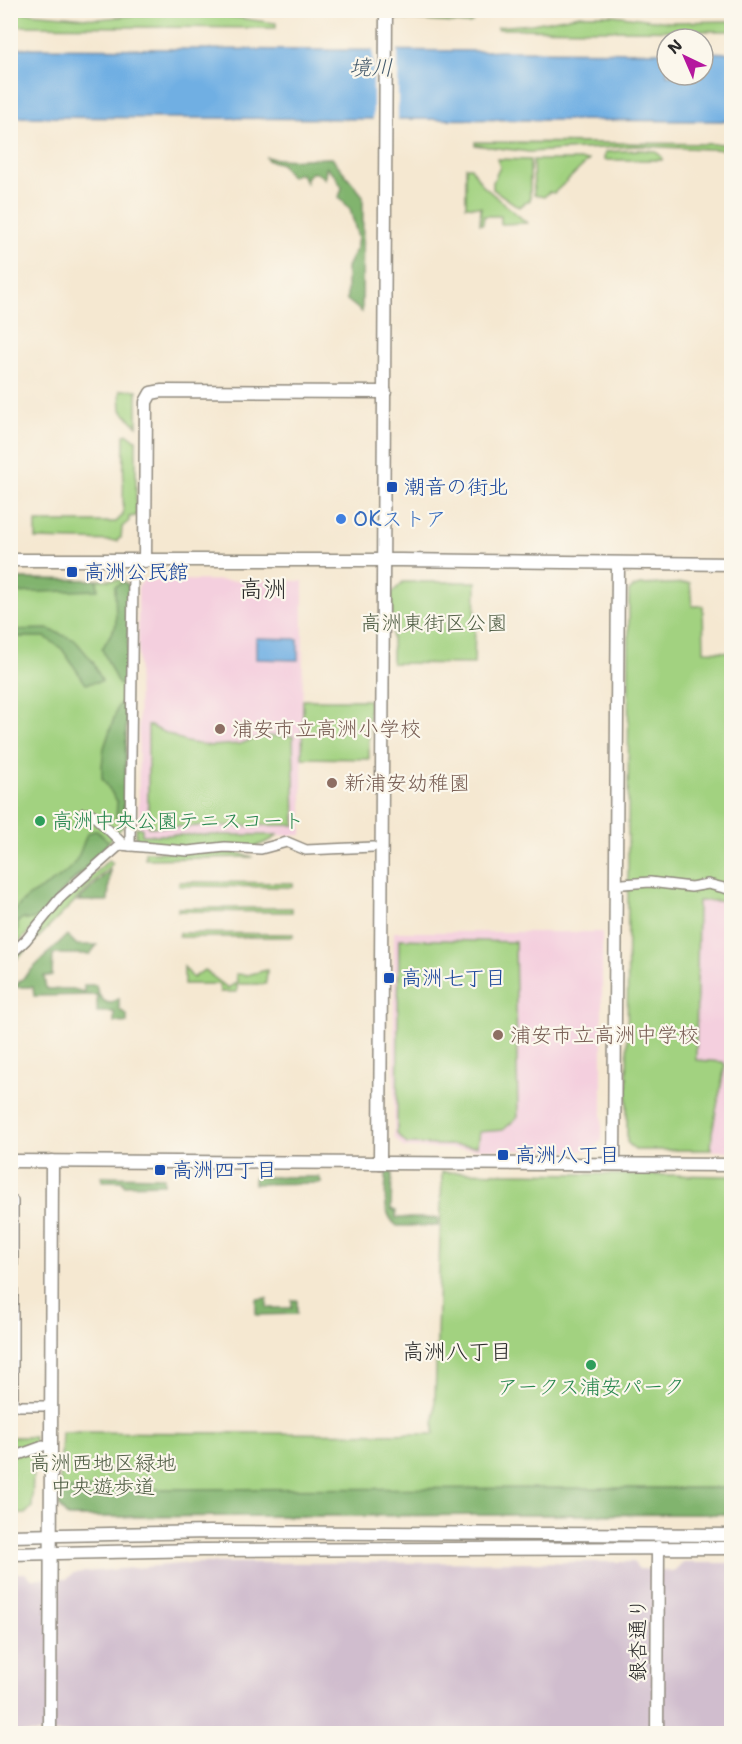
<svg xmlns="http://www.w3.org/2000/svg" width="742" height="1744" font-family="'Shantell Sans','Klee One',sans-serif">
	<rect width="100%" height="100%" fill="#fbf7ec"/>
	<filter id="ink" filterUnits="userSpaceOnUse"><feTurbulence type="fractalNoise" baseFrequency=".0167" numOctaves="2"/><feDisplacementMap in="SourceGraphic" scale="12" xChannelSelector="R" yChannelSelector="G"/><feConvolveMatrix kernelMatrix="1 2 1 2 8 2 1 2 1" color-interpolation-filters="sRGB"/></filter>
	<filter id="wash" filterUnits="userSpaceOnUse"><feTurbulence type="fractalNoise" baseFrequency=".008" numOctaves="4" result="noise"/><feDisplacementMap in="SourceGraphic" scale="24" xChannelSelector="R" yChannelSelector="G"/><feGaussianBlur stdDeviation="1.35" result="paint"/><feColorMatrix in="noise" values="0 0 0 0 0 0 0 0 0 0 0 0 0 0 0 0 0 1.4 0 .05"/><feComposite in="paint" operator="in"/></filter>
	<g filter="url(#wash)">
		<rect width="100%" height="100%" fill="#f5e8d1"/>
		<!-- built -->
		<g fill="#f4cfde">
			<path d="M144,580L303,581L302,835L139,837L138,587Z"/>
			<path d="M731,893V1151H712L713,1132L726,1065L723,1062L694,1061L696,894Z"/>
			<path d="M394,932H602V1140L591,1151L404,1148L394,1137Z"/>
		</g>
		<!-- industrial -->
		<path fill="#d0bdce" d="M633,1562L639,1569L674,1571L682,1563H731V1733H11L10,1573H25L31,1578L67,1579L73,1573L193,1563Z"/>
		<!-- green -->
		<g fill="#a2d280" stroke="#667e56" stroke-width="1.5">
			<path d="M177,11C211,11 243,20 276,23V28L11,26V13L18,12L99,19Z"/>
			<path d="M398,12L470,14L474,19L473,22L469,24L398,19Z"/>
			<path d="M580,15H613L669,22L731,21V31L497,29V27L532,24Z"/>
			<path d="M475,142L731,144L732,150L637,146L529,152L475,145Z"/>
			<path d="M639,150L655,151L662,157V160H604L605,152Z"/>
			<path d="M497,159L530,160V200L519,207L493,189V182L500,167Z"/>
			<path d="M533,160H589L554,193L549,192L544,197L534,195Z"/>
			<path d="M466,167H471L482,185L527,223L501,224V216H484L483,224H480L481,207L466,206Z"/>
			<path d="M120,390H137V426L121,410Z"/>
			<path d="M128,434L136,440V516L129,517V521L122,527L121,538L118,539V541L36,539V522H116L123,515L124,435Z"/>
			<path d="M11,579L121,580L129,586L125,824L101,850L104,854L56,897L29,932L11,950Z"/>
			<path d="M403,582H476L474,664L392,663V593Z"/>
			<path d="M690,583L692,606H703L704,651L732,652L731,901H698L696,1060L723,1062L725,1065L712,1132L711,1150H635L627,1142L629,591L634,587L640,585Z"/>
			<path d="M303,700H369V759L302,758Z"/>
			<path d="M148,725L186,742L211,746L240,744L263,736H293L295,825L148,827Z"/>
			<path d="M136,827L142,828V835H277L273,839L255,847H192L145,844V840H136Z"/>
			<path d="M145,852H234L253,857L145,859Z"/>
			<path d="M109,860L113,863L11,965V959L62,902Z"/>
			<path d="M179,882L293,883V887L179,886Z"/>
			<path d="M178,908H292V912L178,911Z"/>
			<path d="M179,933L293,934V937H179Z"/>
			<path d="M399,939L515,942L518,1117L503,1130L479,1132L477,1146L407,1144L397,1134Z"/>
			<path d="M184,967L193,978L204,970L228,988L237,982L236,974L247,975L267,970L266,984H237V992H220L219,984H184Z"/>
			<path d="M442,1172L731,1176V1514L68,1517L59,1506L62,1432L434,1434Z"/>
			<path d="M11,1437H34L32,1507L25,1514H11Z"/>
		</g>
		<!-- forest -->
		<g fill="#81b46e" stroke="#56704c" stroke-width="1.5">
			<path d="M266,157C287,162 310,158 332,158L363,196L362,312L347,300V267L356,249L358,238L350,209L339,197L342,188L335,175L326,167L325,179C318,173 312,169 306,178L307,184L301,174H296L291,177L281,164L267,160Z"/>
			<path d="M11,579L97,580L98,590L11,593Z"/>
			<path d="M124,582L129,586L127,686L120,685L117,682L102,649L116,625L115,586Z"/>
			<path d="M48,629L75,640L93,662L102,681L86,684L62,649L45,637H11V630Z"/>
			<path d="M121,703L127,704L123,827L116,820L117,801L102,778V766L104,748L118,706Z"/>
			<path d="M96,830L109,842L39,917L28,920L23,918L18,922L17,936L11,943C11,936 9,926 11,919C21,892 49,889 67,871C79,861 81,848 87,834Z"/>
			<path d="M110,870L108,901H78Z"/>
			<path d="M67,935L77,945H97L90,954H53L52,976H44L46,989H73L84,992V985H96C97,993 102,1003 111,1003L119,998V1009L127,1015V1023L114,1022V1012H97V995L34,996L33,987H14Z"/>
			<path d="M392,1172L391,1209L396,1211V1218H438V1226H397C381,1213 386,1192 386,1173Z"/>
			<path d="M101,1176L164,1177V1184L124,1185L123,1181H102Z"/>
			<path d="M254,1177H319L322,1183L254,1184Z"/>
			<path d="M267,1298V1308H292V1300H297V1314L256,1315V1299Z"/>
			<path d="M731,1488V1514L68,1517L59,1506L64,1489Z"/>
		</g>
		<!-- water -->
		<g fill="#6fafe3" stroke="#4d6d87" stroke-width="1.5">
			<path d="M11,48L667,52V75H703V52L731,53V121L11,117Z"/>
			<path d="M256,638L298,639V660L256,659Z"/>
		</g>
		<!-- pier -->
		<rect fill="#f5e8d1" x="373" y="48" width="25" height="74"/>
	</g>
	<g filter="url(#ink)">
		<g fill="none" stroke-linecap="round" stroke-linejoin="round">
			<!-- street casing -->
			<g stroke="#908a7e" stroke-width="12">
				<g id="street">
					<path d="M84,813L92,814L124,845"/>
					<path d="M130,846L133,574"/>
					<path d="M623,884L650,882L691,887L708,884L732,890"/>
					<path d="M10,955L26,940L60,898L120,845L188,851L225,847L261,849L287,842L306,850L373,847"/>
					<path d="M10,1199L13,1201V1406"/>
					<path d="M10,1406H51"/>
					<path d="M10,1458L43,1446"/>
				</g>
			</g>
			<!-- secondary casing -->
			<g stroke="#908a7e" stroke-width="15">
				<g id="secondary">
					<path d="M10,560H401L732,564"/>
					<path d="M145,561L146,402L151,393L162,391L385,392"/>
					<path d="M10,1161L732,1165"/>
					<path d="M380,1163L386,10"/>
					<path d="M614,1163L618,564"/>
					<path d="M10,1536L210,1532L732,1535"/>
					<path d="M10,1554L202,1550L732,1548"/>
					<path d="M50,1734L52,1161"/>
					<path d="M657,1734L658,1547"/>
				</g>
			</g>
			<!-- street -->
			<use href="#street" stroke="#fff" stroke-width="9"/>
			<!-- secondary -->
			<use href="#secondary" stroke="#fff" stroke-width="12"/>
		</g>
	</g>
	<!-- markers -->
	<g fill="#1a4fb4" stroke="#fbf7ec" stroke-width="2">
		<rect x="386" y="481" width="12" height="12" rx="3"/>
		<rect x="66" y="566" width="12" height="12" rx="3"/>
		<rect x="383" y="972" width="12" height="12" rx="3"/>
		<rect x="497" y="1149" width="12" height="12" rx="3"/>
		<rect x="154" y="1164" width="12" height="12" rx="3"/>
	</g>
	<circle fill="#3f7fe0" stroke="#fbf7ec" stroke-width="2" cx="341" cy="519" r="6"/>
	<g fill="#8d6e63" stroke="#fbf7ec" stroke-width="2">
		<circle cx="220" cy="729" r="6"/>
		<circle cx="332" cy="783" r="6"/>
		<circle cx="498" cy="1035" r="6"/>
	</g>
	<g fill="#2e9e5b" stroke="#fbf7ec" stroke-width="2">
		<circle cx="40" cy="821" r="6"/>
		<circle cx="591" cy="1365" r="6"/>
	</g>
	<g text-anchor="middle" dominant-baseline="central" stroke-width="4.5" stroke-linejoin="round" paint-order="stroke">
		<!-- transit labels -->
		<g font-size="21" fill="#164399" stroke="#fbf7ec" text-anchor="start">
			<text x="404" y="487">潮音の街北</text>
			<text x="84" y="572">高洲公民館</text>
			<text x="401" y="978">高洲七丁目</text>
			<text x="515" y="1155">高洲八丁目</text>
			<text x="172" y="1170">高洲四丁目</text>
		</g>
		<!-- shop labels -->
		<g font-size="21" fill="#366cbe" stroke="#fbf7ec" text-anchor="start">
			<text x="353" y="519">OKストア</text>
		</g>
		<!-- park labels -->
		<g font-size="21" fill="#4f5d44" stroke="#fbf7ec">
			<text x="434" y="623">高洲東街区公園</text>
			<text x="103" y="1463">高洲西地区緑地<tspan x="103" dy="24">中央遊歩道</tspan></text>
		</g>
		<!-- education labels -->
		<g font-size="21" fill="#785e54" stroke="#fbf7ec" text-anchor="start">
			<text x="232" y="729">浦安市立高洲小学校</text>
			<text x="344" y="783">新浦安幼稚園</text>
			<text x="510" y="1035">浦安市立高洲中学校</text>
		</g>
		<!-- leisure labels -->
		<g font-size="21" fill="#27864d" stroke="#fbf7ec" text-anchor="start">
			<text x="52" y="821">高洲中央公園テニスコート</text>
			<text x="591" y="1387" text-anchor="middle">アークス浦安パーク</text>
		</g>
		<!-- street labels -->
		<g font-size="21" fill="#2b2b2b" stroke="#fbf7ec">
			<text transform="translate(638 1640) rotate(-90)">銀杏通り</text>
		</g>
		<!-- water labels -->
		<g font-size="22" font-style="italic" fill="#43596b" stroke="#fbf7ec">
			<text x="371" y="67">境川</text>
		</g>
		<!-- neighbourhood labels -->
		<g font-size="22" fill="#2b2b2b" stroke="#fbf7ec">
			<text x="457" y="1351">高洲八丁目</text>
		</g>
		<!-- quarter labels -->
		<g font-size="24" fill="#2b2b2b" stroke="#fbf7ec">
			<text x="263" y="589">高洲</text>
		</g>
	</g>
	<!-- margin -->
	<rect width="742" height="1744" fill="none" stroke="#fbf7ec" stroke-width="36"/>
	<!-- north arrow -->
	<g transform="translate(685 57) rotate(316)"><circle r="28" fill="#fbf7ec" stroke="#a8a59f" stroke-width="1.5"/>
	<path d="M0-4.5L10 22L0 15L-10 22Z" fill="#b5179e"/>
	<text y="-9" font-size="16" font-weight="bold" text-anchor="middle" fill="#2b2b2b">N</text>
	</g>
</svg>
